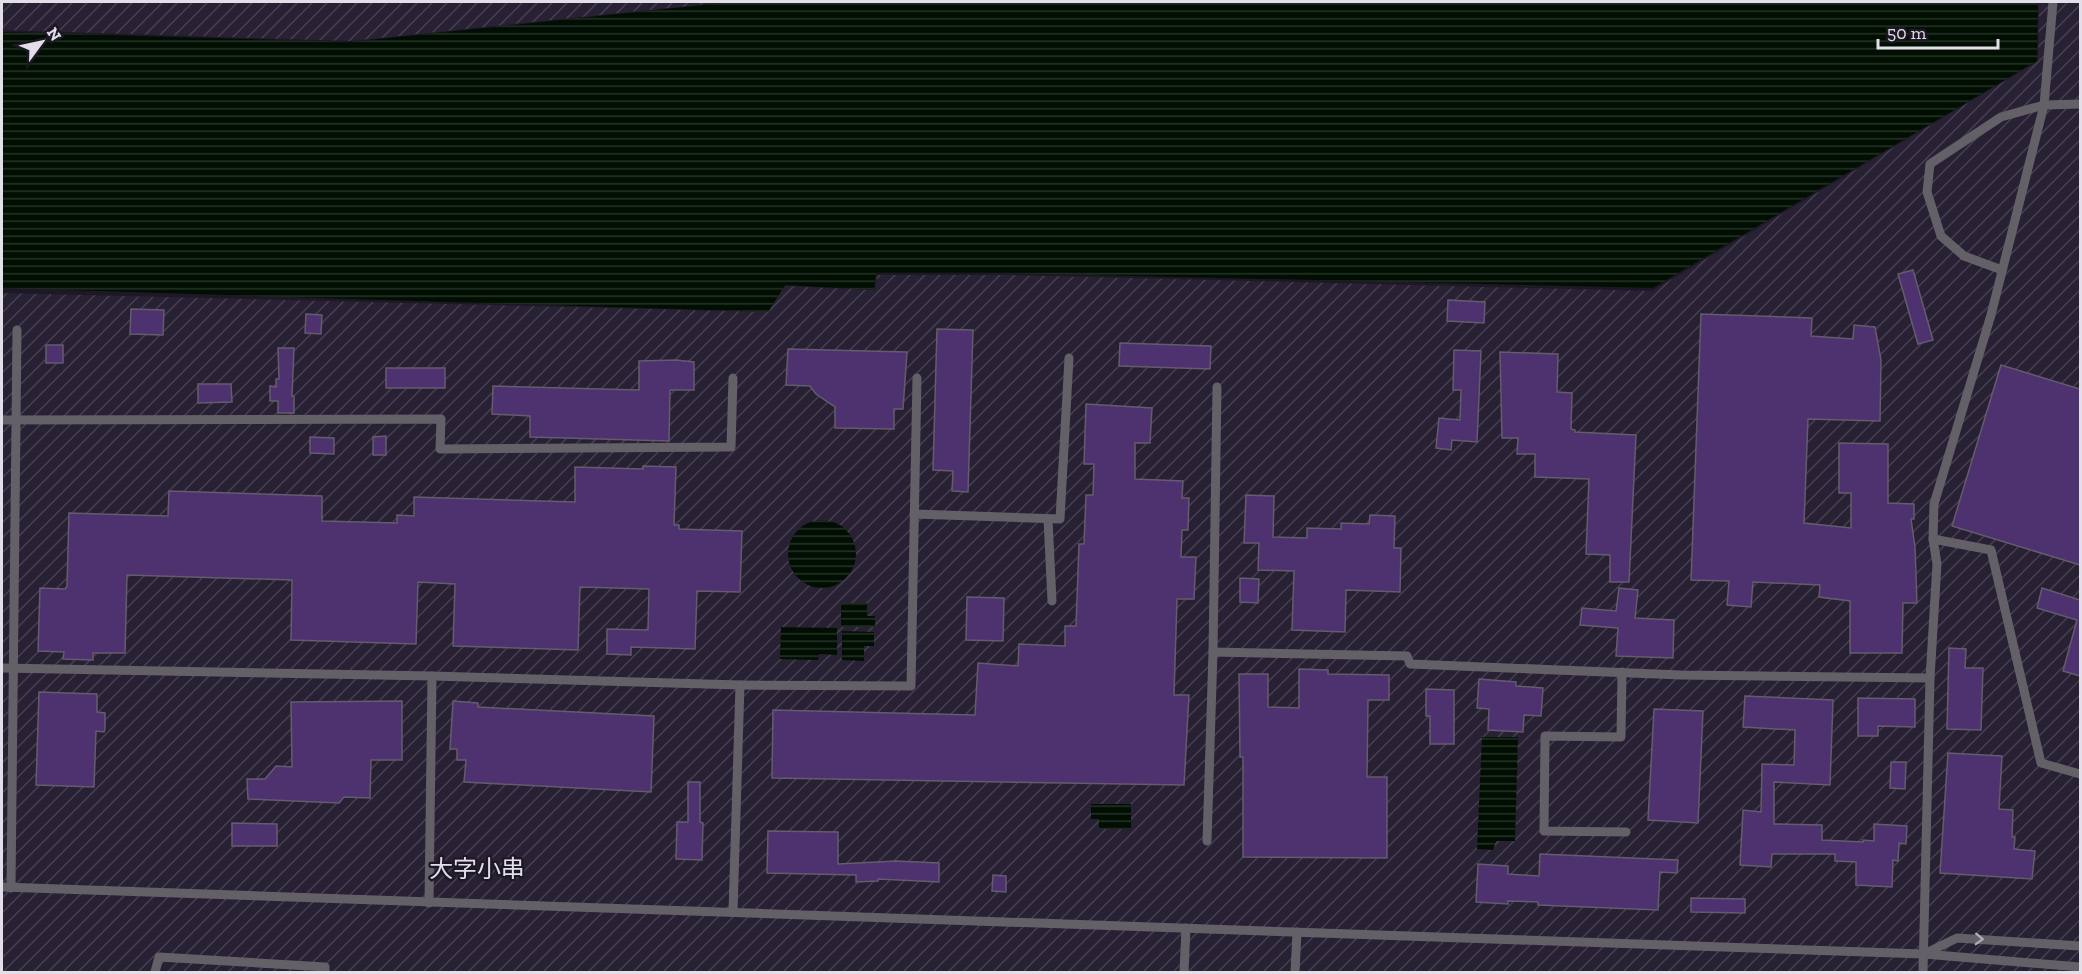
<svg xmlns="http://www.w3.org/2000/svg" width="2082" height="974" font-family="'Zilla Slab','Noto Sans JP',serif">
	<defs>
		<pattern id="industrial-furrows" width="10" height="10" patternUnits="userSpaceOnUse" patternTransform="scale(1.5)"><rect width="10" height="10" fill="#282033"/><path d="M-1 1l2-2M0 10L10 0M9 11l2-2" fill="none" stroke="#474051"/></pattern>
		<pattern id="water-rules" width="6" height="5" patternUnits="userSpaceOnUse" patternTransform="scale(1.5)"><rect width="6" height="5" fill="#010f02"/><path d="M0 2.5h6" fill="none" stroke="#263227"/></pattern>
	</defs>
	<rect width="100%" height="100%" fill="#1e1826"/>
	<!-- industrial -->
	<g fill="url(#industrial-furrows)">
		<path d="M2,2H726L350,41L2,30Z"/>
		<path d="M2039,2H2080V972H2V293L768,312L785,286L875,290L877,275H1006L1652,291L2038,61Z"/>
	</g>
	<!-- water -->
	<g fill="url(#water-rules)">
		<path d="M732,2H2038L2037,61L1653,288L1007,273H876L874,290L785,285L768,312L2,288V32L350,42Z"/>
		<circle cx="822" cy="554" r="34"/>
		<path d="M841,603H867V616H875V627H841Z"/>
		<path d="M781,627L837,628V655L819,654L818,660L780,659Z"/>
		<path d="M842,631L874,632V646H864V661L842,660Z"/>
		<path d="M1482,737H1518L1515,841H1496L1493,850L1477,849Z"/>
		<path d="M1091,804H1131V829H1099V819H1091Z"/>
	</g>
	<!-- building -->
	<g fill="#4e326f" stroke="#635c6d" stroke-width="1.5">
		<path d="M1913,270L1933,340L1918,344L1898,274Z"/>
		<path d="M1448,300L1485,302L1484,323L1447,321Z"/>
		<path d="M131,309L164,310L163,335L130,334Z"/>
		<path d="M306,314L322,315L321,334L305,333Z"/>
		<path d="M1701,314L1812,318L1811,336L1853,339L1854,325L1875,327L1881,360L1880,421L1808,419L1804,523L1851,528V493H1839V443L1888,444V503L1914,504V519H1911L1915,547L1917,603H1903L1902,653H1850V601L1819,597L1820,585L1753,582L1751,607L1727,605L1729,581L1691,580Z"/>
		<path d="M937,329L973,330L968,492L952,491L953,471L933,470Z"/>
		<path d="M1120,343L1211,346L1210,369L1119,366Z"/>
		<rect x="46" y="345" width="17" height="18"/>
		<path d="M278,348H294L292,396H294V413H278V401H270V386L276,387V379H279Z"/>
		<path d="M788,349L907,352L903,409H894V429L835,428V407L816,394L810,386L786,385Z"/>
		<path d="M1454,350L1481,351L1477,442L1452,440L1451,450L1436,448L1439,418L1460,420L1461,390H1453Z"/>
		<path d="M1500,352L1558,354L1557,392L1572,393L1571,429L1575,430V432L1636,435L1629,582H1610V555L1586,554L1589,479L1535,477V454H1517L1518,438H1502Z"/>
		<path d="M676,360L694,362V390H670L669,441L530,437V416L492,414L493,386L639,390V361Z"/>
		<path d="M2001,365L2080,389V565L1952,526Z"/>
		<rect x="386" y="368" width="59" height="20"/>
		<path d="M198,384H231L232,402L198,403Z"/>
		<path d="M1086,404L1152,408L1150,443H1135V479L1183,481L1182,498H1189L1188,530H1182L1181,557H1196L1194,599H1177L1174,695H1189L1184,785L772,778L773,710L975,715L978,663L1018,666L1019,644L1065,646V626H1076L1079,544H1084L1086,495H1093L1094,464H1084Z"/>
		<path d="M386,436V455H373V437Z"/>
		<path d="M310,437L334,438V454L310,453Z"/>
		<path d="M643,466L676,467L674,525H679V529L742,531L740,592L697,591L695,649L631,647V655L607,654V629L648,630L649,589L580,587L578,650L453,646L455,584L418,582L416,644L291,640L292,580L127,575L125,653H93V660L63,659L64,652L38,651L40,588L65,589L67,586L69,513L168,516L169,491L322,496V521L397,523V515L414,516V497L575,502V467L643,469Z"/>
		<path d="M1246,495L1274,496L1273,537L1307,538V528L1341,529V523L1369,524L1370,515L1395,516L1394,548H1401L1400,592L1346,590L1345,632L1292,630L1294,571L1258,570L1259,543H1244Z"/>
		<path d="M1240,578L1259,579L1258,603L1240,602Z"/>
		<path d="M1619,588L1638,590L1635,618L1674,620L1673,658L1616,656L1618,628L1580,625L1582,608L1616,611Z"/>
		<path d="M2042,588L2080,600V676L2063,671L2077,620L2037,608Z"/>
		<path d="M967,597L1004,598L1003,641L966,640Z"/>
		<path d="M1949,648L1966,649L1965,668H1983L1981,730L1947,729Z"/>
		<path d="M1299,669L1328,670V674L1389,675V700H1368L1367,777H1387V858L1243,857V757H1240L1239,674H1268V707L1299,708Z"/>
		<path d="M1479,679L1516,682V686L1543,688L1541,716L1524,715L1523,732L1488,730L1489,709L1477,708Z"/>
		<path d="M1426,689L1454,690V744H1430V716H1426Z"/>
		<path d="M39,692L97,694V712L105,713V729L104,732L96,731L94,787L36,785Z"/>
		<path d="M1745,696L1833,700L1830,785L1774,782V824L1822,825V840L1863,842V840L1874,841V824L1907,826L1906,844L1899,843L1898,861L1893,860L1892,887L1856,885V862L1835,861V854H1772L1771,867L1740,865L1743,810L1761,812L1762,764L1794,765L1795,730L1743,727Z"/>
		<path d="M1858,698L1915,699V727L1878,726V736H1858Z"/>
		<path d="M402,701V760H371L370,798L344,797L339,803L248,799L247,779H265L276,766L292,767L291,702Z"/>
		<path d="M453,701L478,703V707L654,716L651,792L464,782L466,760H457V749H450Z"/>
		<path d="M1654,709L1703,711L1698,823L1648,820Z"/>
		<path d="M1948,753L2002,756L1999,809L2013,810L2012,837H2015L2014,849L2035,851L2032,879L1940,873Z"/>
		<path d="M1891,762H1906L1905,789L1890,788Z"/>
		<path d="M688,782H700V822L703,823L702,860L676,859L677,822H688Z"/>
		<path d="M232,823L277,824V846H232Z"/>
		<path d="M768,831L838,832V864L896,861L939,863V882L878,879V881L856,882V875L767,873Z"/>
		<path d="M1540,854L1678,860L1677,873L1660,872L1658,910L1538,905V902L1508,901V904L1476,902L1478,864L1508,866V874L1539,876Z"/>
		<path d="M993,875L1006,876V892L992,891Z"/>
		<path d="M1691,898L1745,899V913L1691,912Z"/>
	</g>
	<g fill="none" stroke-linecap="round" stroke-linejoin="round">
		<!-- lane -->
		<g stroke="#636068" stroke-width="9">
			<path d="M2002,270L1964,256L1941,236L1927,192L1930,164L2001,117L2044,105L2080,104"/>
			<path d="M2,420L441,419L440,449L731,447L733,378"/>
			<path d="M914,514L1060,519L1069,358"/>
			<path d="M1048,519L1052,601"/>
			<path d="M1933,539L1991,550L2041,763L2080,774"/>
			<path d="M1213,652L1407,656L1410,664L1681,675L1930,678"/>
			<path d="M2,668L432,676L740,685L733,912"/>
			<path d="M1622,672L1621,737L1545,736L1544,831L1626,832"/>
			<path d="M740,685L911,686L917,378"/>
			<path d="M1207,841L1213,652L1217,387"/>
			<path d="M2,887L1924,954L2080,967"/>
			<path d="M11,888L17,330"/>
			<path d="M429,903L432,676"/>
			<path d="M1926,953L1957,938L2080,946"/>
			<path d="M155,972L159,957L325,967V972"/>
			<path d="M1184,972L1186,928"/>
			<path d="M1295,972L1297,932"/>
			<path d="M1923,972L1930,678L1937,564L1933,539L1934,504L1991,315L2044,105L2053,2"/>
		</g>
	</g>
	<!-- one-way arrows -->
	<defs><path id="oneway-chevron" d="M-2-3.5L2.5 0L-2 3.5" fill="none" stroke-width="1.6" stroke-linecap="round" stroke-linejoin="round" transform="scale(1.5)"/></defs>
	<use stroke="#afacb5" href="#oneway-chevron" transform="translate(1979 939) rotate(2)"/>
	<g text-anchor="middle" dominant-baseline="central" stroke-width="4.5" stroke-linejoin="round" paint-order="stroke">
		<!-- quarter labels -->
		<g font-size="24" fill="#e2dfe9" stroke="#1e1826">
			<text x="477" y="868">大字小串</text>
		</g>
	</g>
	<!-- border -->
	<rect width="2082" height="974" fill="none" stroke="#e2dfe9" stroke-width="6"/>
	<!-- north arrow -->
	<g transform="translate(42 42) rotate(57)" stroke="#1e1826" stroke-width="4.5" paint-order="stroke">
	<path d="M0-4.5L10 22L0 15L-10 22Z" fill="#e2dfe9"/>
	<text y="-9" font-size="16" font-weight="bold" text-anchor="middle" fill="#e2dfe9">N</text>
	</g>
	<!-- scale -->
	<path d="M1878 39v9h120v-9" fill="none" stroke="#e2dfe9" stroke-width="3"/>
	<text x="1887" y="39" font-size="18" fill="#e2dfe9" stroke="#1e1826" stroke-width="4.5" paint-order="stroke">50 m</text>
</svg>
